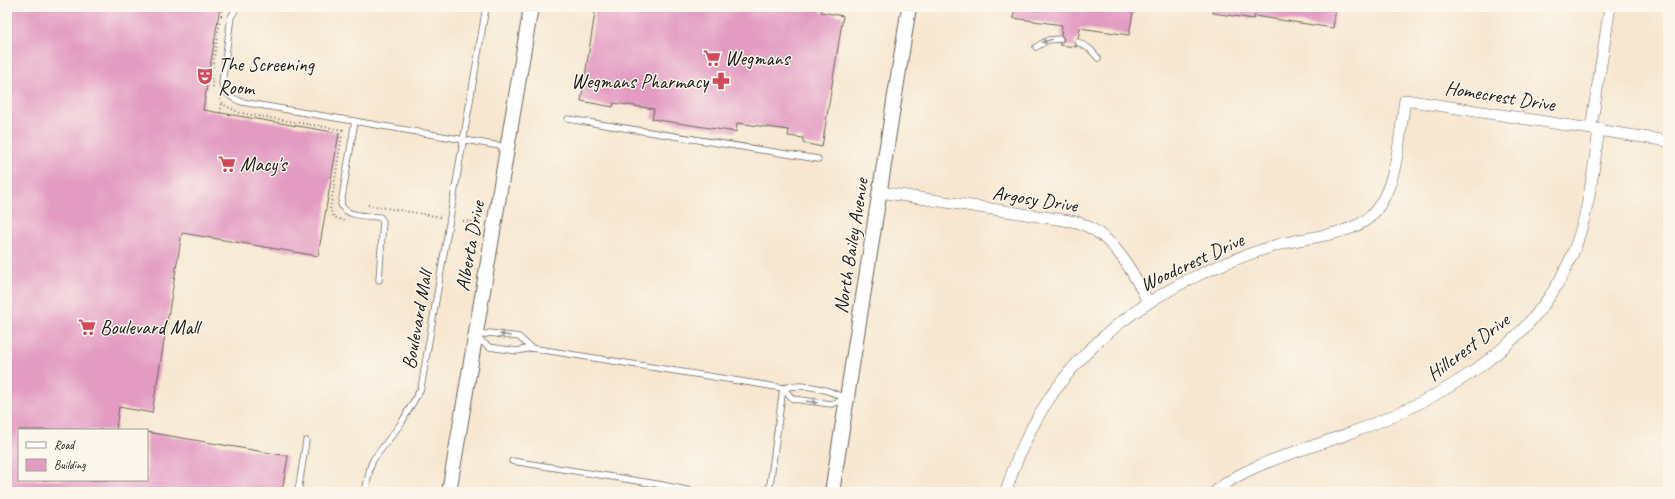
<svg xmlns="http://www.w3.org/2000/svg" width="1675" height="499" font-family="Caveat,sans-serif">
	<rect width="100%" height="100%" fill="#fbf7ec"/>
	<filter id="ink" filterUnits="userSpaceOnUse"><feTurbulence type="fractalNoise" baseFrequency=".025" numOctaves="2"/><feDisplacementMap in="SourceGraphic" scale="8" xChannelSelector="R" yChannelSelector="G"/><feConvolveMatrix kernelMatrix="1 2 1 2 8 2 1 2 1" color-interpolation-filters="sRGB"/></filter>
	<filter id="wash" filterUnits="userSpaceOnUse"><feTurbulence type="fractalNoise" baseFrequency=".012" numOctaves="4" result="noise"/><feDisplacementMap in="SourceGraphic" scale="16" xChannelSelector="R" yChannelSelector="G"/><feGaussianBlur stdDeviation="0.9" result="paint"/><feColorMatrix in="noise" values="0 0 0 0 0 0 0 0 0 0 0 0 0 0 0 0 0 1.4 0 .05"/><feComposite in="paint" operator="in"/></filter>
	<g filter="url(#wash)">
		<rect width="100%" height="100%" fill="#f7e7d1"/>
		<g id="blocks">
			<!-- building -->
			<g fill="#e39bc2">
				<path d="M9,7H220L203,110L339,133L318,256L182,233L152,413L119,407L116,430H19V480H147V432L288,456L282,492H7V21Z"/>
				<path d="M596,7H822L821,12L843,16L822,147L803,143V138L788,136L789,130L737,123L736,132L652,119L654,109L614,103L613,107L581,101Z"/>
				<path d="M1015,7H1134L1129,35L1080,28L1078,38L1074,42L1077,47L1059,45L1064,39L1061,35L1062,25L1013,18Z"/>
				<path d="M1213,7H1336L1333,28L1254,16V19L1213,13Z"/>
			</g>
		</g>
	</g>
	<g filter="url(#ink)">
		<use href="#blocks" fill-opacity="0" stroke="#69635b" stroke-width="1"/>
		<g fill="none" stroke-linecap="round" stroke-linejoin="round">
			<!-- service casing -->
			<g stroke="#69635b" stroke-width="7">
				<g id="service">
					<path d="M237,7L231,17L222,83C226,94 231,98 242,102L506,147"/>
					<path d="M1078,42L1090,49L1098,58"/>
					<path d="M1036,47L1048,40L1060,39"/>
					<path d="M568,119L818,159"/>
					<path d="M355,121L341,204C345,217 368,216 380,217L383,221L379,280"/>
					<path d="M477,336L490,333L519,337L531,348"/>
					<path d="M476,337L489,347L517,351L531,348L783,388C803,383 827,388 845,399"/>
					<path d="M783,388L793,399L831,404L846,399"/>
					<path d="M512,461L657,484L696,492"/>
					<path d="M298,492L306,441"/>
					<path d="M365,492L370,468L373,460L402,422L421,388L486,7"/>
					<path d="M769,492L783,388"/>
				</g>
			</g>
			<!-- minor casing -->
			<g stroke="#69635b" stroke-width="12">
				<g id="minor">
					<path d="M1591,128L1610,7"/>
					<path d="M880,192L1077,222C1113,234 1132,270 1148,302"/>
					<path d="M1006,492C1045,358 1148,284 1277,245C1304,237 1352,236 1372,215C1398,187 1399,137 1405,100L1668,141"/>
					<path d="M1215,492C1244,465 1304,450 1342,436C1431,404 1528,353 1569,262C1588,221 1593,173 1599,129"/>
				</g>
			</g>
			<!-- tertiary casing -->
			<g stroke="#69635b" stroke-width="16">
				<g id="tertiary">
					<path d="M449,492L531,7"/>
					<path d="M832,492L909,7"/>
				</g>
			</g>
			<!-- path -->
			<g stroke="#69635b" stroke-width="2" stroke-dasharray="1 3" stroke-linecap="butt">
				<path d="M221,16L223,7"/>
				<path d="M213,87L211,77L220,20"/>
				<path d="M220,99L224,105L240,113L343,130"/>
				<path d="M220,113L222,103"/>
				<path d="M343,129L330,210L334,217L344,221"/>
				<path d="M368,205L441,217"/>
				<path d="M463,221L476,222"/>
			</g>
			<!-- service -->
			<use href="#service" stroke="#fff" stroke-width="5.5"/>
			<!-- minor -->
			<use href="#minor" stroke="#fff" stroke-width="11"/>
			<!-- tertiary -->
			<use href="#tertiary" stroke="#fff" stroke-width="14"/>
		</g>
		<!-- one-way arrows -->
		<defs><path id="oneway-solid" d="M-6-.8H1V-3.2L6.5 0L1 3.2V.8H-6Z"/></defs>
		<g fill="#999">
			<use href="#oneway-solid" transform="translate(1047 41) rotate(161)"/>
			<use href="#oneway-solid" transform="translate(505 335) rotate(-171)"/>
			<use href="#oneway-solid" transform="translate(812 402) rotate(8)"/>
		</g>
	</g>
	<!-- icons -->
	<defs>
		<g id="supermarket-bare" transform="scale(1.38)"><path d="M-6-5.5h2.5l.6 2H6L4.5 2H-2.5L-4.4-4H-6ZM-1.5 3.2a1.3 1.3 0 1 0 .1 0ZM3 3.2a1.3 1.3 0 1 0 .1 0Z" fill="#d1495b" stroke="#fbf7ec" stroke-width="2.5" paint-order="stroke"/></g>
		<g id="theatre-bare" transform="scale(1.38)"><path d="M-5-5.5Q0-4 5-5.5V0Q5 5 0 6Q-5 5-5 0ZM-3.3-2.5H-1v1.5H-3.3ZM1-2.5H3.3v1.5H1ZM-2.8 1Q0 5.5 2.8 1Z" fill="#d1495b" stroke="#fbf7ec" stroke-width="2.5" paint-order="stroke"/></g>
		<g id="pharmacy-bare" transform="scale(1.38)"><path d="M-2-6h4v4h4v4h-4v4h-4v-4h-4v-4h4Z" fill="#d1495b" stroke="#fbf7ec" stroke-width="2.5" paint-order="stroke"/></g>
	</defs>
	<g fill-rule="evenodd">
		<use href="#supermarket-bare" x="712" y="58"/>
		<use href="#theatre-bare" x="205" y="76"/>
		<use href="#pharmacy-bare" x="721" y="81"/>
		<use href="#supermarket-bare" x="227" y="164"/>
		<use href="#supermarket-bare" x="87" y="327"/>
	</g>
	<g text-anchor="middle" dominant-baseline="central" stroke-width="3" stroke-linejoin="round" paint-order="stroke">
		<!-- poi labels -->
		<g font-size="20" fill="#1c1c1c" stroke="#fbf7ec" text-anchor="start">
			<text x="725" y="58">Wegmans</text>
			<text x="218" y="64">The Screening<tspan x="218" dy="23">Room</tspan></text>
			<text x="708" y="81" text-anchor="end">Wegmans Pharmacy</text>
			<text x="240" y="164">Macy's</text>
			<text x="100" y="327">Boulevard Mall</text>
		</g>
		<!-- street labels -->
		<g font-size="20" fill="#1c1c1c" stroke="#fbf7ec">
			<text transform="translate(1500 96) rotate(9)">Homecrest Drive</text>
			<text transform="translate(1035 199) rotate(9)">Argosy Drive</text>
			<text transform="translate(470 246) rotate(-80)">Alberta Drive</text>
			<text transform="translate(851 246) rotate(-81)">North Bailey Avenue</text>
			<text transform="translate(1192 262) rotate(-25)">Woodcrest Drive</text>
			<text transform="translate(417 320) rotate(-80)">Boulevard Mall</text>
			<text transform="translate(1468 347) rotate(-37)">Hillcrest Drive</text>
		</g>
	</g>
	<!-- margin -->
	<rect width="1675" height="499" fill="none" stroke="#fbf7ec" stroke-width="24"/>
	<!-- legend -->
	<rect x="18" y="429" width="130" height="52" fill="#fbf7ec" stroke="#a29f99"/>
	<rect x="26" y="442" width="20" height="6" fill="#ffffff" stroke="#a29f99"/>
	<text x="54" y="449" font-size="12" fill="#1c1c1c">Road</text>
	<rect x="26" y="459" width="20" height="12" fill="#e39bc2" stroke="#a29f99"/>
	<text x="54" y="469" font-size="12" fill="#1c1c1c">Building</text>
</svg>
